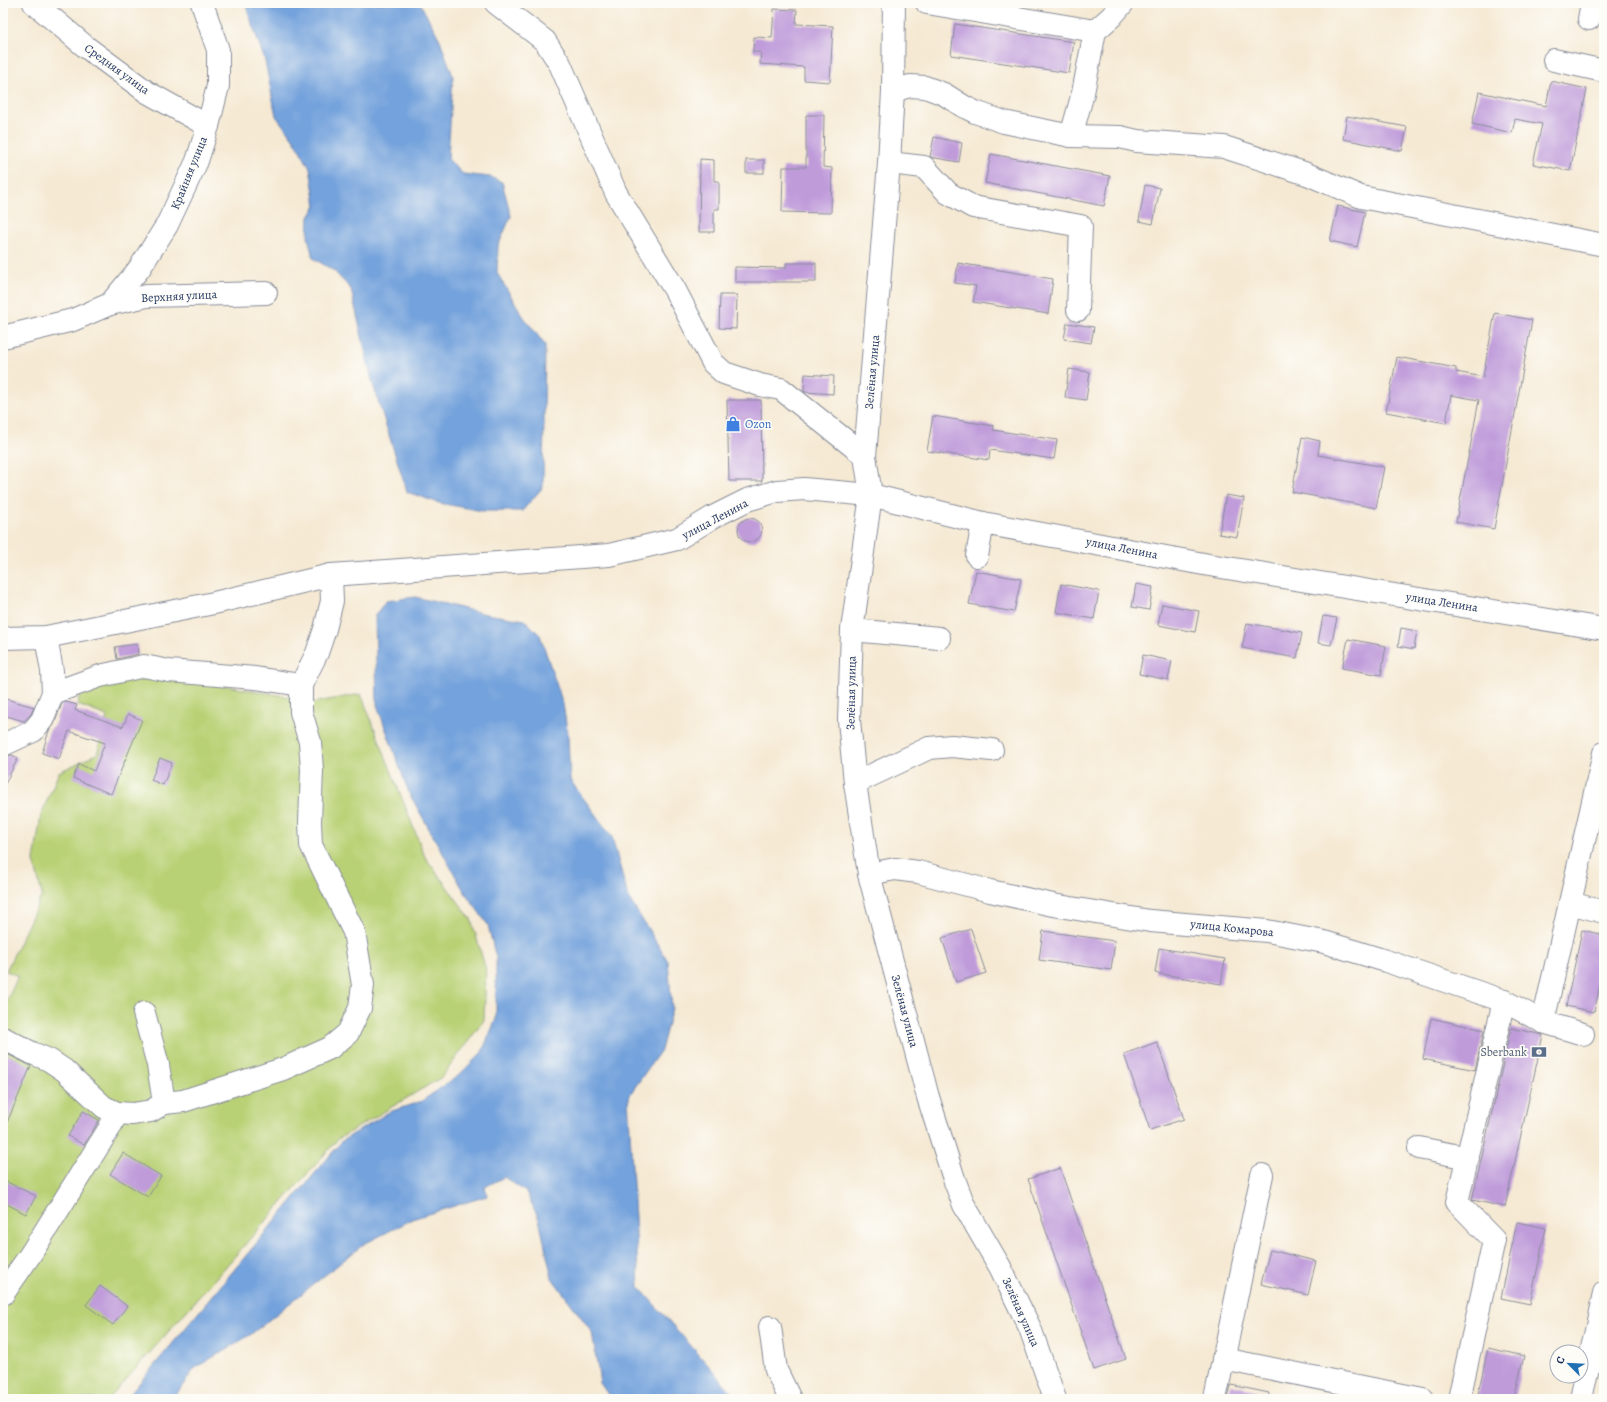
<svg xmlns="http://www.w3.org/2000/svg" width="1607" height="1402" font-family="Alegreya,serif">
	<rect width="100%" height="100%" fill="#fdfcf7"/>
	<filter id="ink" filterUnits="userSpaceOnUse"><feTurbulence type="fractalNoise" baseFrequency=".025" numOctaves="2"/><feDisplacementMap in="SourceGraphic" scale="8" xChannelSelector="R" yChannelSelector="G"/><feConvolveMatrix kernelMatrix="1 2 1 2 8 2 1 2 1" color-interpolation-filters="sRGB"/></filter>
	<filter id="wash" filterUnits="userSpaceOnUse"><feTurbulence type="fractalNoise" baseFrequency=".012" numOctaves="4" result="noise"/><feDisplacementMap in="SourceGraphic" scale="16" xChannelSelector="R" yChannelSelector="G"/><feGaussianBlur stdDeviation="0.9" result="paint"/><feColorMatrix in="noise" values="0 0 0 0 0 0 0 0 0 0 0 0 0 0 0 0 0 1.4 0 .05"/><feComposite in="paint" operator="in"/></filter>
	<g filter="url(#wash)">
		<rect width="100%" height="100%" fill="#f5e9d3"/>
		<!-- green -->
		<path fill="#b9d175" stroke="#6a806a" d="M143,671L289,697L307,704L361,694L425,857L471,919L486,970L484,1020L442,1077L338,1139L109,1399H3V1010L18,976L6,971L42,895L34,861L41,815L59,772L97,754L107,716L78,705L80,690Z"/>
		<!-- water -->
		<g fill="#73a2dc" stroke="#47689d">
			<path d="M245,3H420L440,40L453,76L448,159L463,174L490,177L502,182L511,216L498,246L497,273L523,316L545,345L543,487L522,511H483L439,503L407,492L372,381L351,289L334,271L313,258L308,237L309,217L316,206L310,168L294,140L276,116L265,61Z"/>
			<path d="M415,597L486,614L525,620L540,635L563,704L568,736L570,780L612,837L628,897L668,961L672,1008L661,1050L628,1097L639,1287L738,1399H611L600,1383L592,1332L552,1278L539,1219L526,1192L504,1177L485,1187L487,1196L415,1218L364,1244L250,1335L195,1368L173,1399H126L342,1141L389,1112L422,1101L458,1076L482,1052L496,1019V958L488,925L464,891L409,793L377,705L375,615L386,601Z"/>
		</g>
		<g id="blocks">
			<!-- building -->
			<g fill="#bf9bda">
				<path d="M774,9L797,10L796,24L833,26L830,82L804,80V67L760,64L761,52H753L754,37L772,38Z"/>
				<path d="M955,24L1074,42L1069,73L951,55Z"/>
				<path d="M1551,81L1587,89L1570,171L1533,164L1542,124L1515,119L1512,133L1472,124L1479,92L1546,106Z"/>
				<path d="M806,115H824L823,167L832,168L831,213L782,212L783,167H806Z"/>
				<path d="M1347,116L1407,127L1402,151L1343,139Z"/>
				<path d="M934,137L962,143L959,162L930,157Z"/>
				<path d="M991,154L1110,176L1104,206L985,183Z"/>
				<path d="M700,159L714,160V181H719V209H714V232H699Z"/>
				<rect x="746" y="160" width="18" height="13"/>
				<path d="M1145,185L1160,188L1153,224L1139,221Z"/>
				<path d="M1338,206L1365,212L1357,247L1330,241Z"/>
				<path d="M786,263H816V282H735V267L786,268Z"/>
				<path d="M958,263L1053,279L1048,314L973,302L976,286L955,283Z"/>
				<path d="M720,295H737L736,329L719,328Z"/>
				<path d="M1495,313L1532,320L1494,529L1456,522L1479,400L1451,395L1446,423L1386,412L1397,357L1456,368V372L1483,377Z"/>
				<path d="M1067,323L1094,327L1091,343L1064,339Z"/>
				<path d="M1069,369L1090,372L1086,400L1065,397Z"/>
				<path d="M805,374L834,376L833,394L805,392L804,391Z"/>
				<path d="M727,400H761L762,481H729Z"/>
				<path d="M933,416L994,426L993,430L1057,440L1054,459L990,450L989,460L927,451Z"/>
				<path d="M1302,437L1320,441L1318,455L1384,467L1376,508L1292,492Z"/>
				<path d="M1226,495L1244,498L1237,537L1219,534Z"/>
				<circle cx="750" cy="530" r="12"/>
				<path d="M976,571L1021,579L1014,612L969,604Z"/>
				<path d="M1061,584L1099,591L1094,619L1056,612Z"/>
				<path d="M1136,584L1153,587L1149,610L1132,607Z"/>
				<path d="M1162,604L1199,611L1195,632L1158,625Z"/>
				<path d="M1323,616L1337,618L1331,645L1318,643Z"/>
				<path d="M1247,623L1302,633L1297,658L1242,648Z"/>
				<path d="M1401,628L1417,631L1414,649L1398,646Z"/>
				<path d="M1348,639L1386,646L1381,675L1342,668Z"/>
				<path d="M137,644L138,654L117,659L115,647Z"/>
				<path d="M1143,655L1172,661L1168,680L1139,674Z"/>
				<path d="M3,698L34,707L31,714L24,721L3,715Z"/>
				<path d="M66,702L77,705L75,710L123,727L128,714L142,720L111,794L73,778L79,764L94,771L105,743L69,731L59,759L42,753L49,731L54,725L62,703Z"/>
				<path d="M12,755L18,758L3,788V757Z"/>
				<path d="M160,758L172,763L163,785L151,780Z"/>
				<path d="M971,929L986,973L956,982L942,938Z"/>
				<path d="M1582,930L1604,935V967L1594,1012L1566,1006Z"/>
				<path d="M1043,931L1115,941L1111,970L1039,960Z"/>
				<path d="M1159,948L1225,959L1221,984L1155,973Z"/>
				<path d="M1431,1018L1484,1030L1475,1070L1423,1059Z"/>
				<path d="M1511,1028L1543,1035L1505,1207L1472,1200Z"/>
				<path d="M1157,1042L1184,1119L1150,1130L1124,1054Z"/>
				<path d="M3,1052L31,1066L3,1132Z"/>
				<path d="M83,1111L99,1120L84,1145L68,1136Z"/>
				<path d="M123,1153L161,1176L148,1197L110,1174Z"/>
				<path d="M1060,1168L1126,1359L1094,1370L1028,1179Z"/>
				<path d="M3,1180L36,1196L26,1214L3,1202Z"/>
				<path d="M1517,1222L1546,1228L1530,1304L1501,1298Z"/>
				<path d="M1270,1250L1316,1261L1308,1295L1261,1284Z"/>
				<path d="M100,1286L127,1306L113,1325L86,1305Z"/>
				<path d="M1488,1348L1524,1356L1514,1399H1477Z"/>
				<path d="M1231,1385L1269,1393L1268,1399H1228Z"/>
			</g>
		</g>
	</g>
	<g filter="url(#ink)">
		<use href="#blocks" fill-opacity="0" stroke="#888c98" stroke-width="1"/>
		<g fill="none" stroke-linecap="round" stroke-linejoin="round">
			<!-- minor casing -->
			<g stroke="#888c98" stroke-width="24">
				<g id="minor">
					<path d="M34,3L86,47L147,92L208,126"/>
					<path d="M496,3L545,41L560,64L616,193L675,290L713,363L724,373L760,385L781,389L865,456"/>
					<path d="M894,3L893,91L889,163L865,456L871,495L852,630L849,720L855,783L869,874L928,1097L954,1179L964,1205L1000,1267L1030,1328L1055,1399"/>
					<path d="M927,3L1095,31"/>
					<path d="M1589,19L1592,3"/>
					<path d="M1554,60L1604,71"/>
					<path d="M893,91L910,86L925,87L944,94L963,106L975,112L1004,122L1071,136L1120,137L1137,141L1224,147L1307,174L1361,197L1604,245"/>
					<path d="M1071,136L1083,93L1095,31L1111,17L1123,3"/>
					<path d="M889,163L924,167L948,193L973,207L1081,226L1078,310"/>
					<path d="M110,304L139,269L167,225L197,161L208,126L218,86V50L202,3"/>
					<path d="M3,337L73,320L110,304L147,296L266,293"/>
					<path d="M977,556L983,523"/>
					<path d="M852,630L939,638"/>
					<path d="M3,638L46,637L214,603L331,575L609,555L677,539L713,517L747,500L777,491L804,489L871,495L983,523L1209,565L1604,629"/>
					<path d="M301,685L317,653L325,629L332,601L331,575"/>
					<path d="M3,745L33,731L42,720L53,693L52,671L46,637"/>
					<path d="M855,783L929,748L952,746L992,750"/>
					<path d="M869,874L895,869L918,872L990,891L1053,905L1150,921L1267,931L1324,942L1386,961L1504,1001L1543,1022L1583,1034"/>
					<path d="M1570,903L1604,912"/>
					<path d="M144,1013L158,1065L164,1103"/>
					<path d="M1543,1022L1604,753"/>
					<path d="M3,1038L32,1053L49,1060L64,1070L104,1107L117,1113L133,1114L151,1111L164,1103L183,1101L283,1069L330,1048L348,1033L360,1008L363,985L354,932L311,845L310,822L312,770L310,742L301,712V685L255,678L169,671L144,666L100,676L53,693"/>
					<path d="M1419,1148L1468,1158"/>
					<path d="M3,1294L30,1255L109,1129L117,1113"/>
					<path d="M770,1327L776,1370L790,1399"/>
					<path d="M1223,1359L1423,1399"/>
					<path d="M1215,1399L1262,1175"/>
					<path d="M1459,1399L1494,1240L1457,1202L1504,1001"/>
					<path d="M1581,1399L1604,1293"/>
				</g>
			</g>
			<!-- minor -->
			<use href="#minor" stroke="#fff" stroke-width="22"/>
		</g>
	</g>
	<!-- icons -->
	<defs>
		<g id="shop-bare" transform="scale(1.2)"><path d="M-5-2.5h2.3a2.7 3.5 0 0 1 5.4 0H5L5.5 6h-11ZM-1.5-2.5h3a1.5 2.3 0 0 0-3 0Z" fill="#3f7fe0" stroke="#fdfcf7" stroke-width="2.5" paint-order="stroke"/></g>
		<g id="bank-bare" transform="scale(1.2)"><path d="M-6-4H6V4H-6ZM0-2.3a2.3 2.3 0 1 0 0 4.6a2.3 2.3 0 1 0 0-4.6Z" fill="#5c6f8a" stroke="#fdfcf7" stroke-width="2.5" paint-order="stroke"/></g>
	</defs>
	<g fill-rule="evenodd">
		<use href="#shop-bare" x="733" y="424"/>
		<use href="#bank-bare" x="1539" y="1052"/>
	</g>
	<g text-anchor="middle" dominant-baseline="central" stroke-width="3.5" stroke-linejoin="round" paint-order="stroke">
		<!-- street labels -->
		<g font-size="12" fill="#1b2f5e" stroke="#fdfcf7">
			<text transform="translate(117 69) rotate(36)">Средняя улица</text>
			<text transform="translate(189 173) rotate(-68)">Крайняя улица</text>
			<text transform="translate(179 296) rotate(-3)">Верхняя улица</text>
			<text transform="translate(872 372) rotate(-85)">Зелёная улица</text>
			<text transform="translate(715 519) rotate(-28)">улица Ленина</text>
			<text transform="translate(1122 548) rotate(11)">улица Ленина</text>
			<text transform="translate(1442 602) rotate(9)">улица Ленина</text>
			<text transform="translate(851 693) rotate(-89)">Зелёная улица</text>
			<text transform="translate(1232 928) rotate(6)">улица Комарова</text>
			<text transform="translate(905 1011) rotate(75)">Зелёная улица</text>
			<text transform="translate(1021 1312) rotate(66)">Зелёная улица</text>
		</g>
		<!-- shop labels -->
		<g font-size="12" fill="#366cbe" stroke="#fdfcf7" text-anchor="start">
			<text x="745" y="424">Ozon</text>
		</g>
		<!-- service labels -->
		<g font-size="12" fill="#4e5e75" stroke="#fdfcf7" text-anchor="end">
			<text x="1527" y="1052">Sberbank</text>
		</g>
	</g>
	<!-- margin -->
	<rect width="1607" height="1402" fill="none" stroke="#fdfcf7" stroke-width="16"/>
	<!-- north arrow -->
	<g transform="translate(1569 1364) rotate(294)"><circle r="19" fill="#fdfcf7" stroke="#a3aaba"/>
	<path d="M0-3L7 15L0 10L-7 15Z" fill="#1f6fb2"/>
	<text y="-6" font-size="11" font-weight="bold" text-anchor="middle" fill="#1b2f5e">С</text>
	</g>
</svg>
